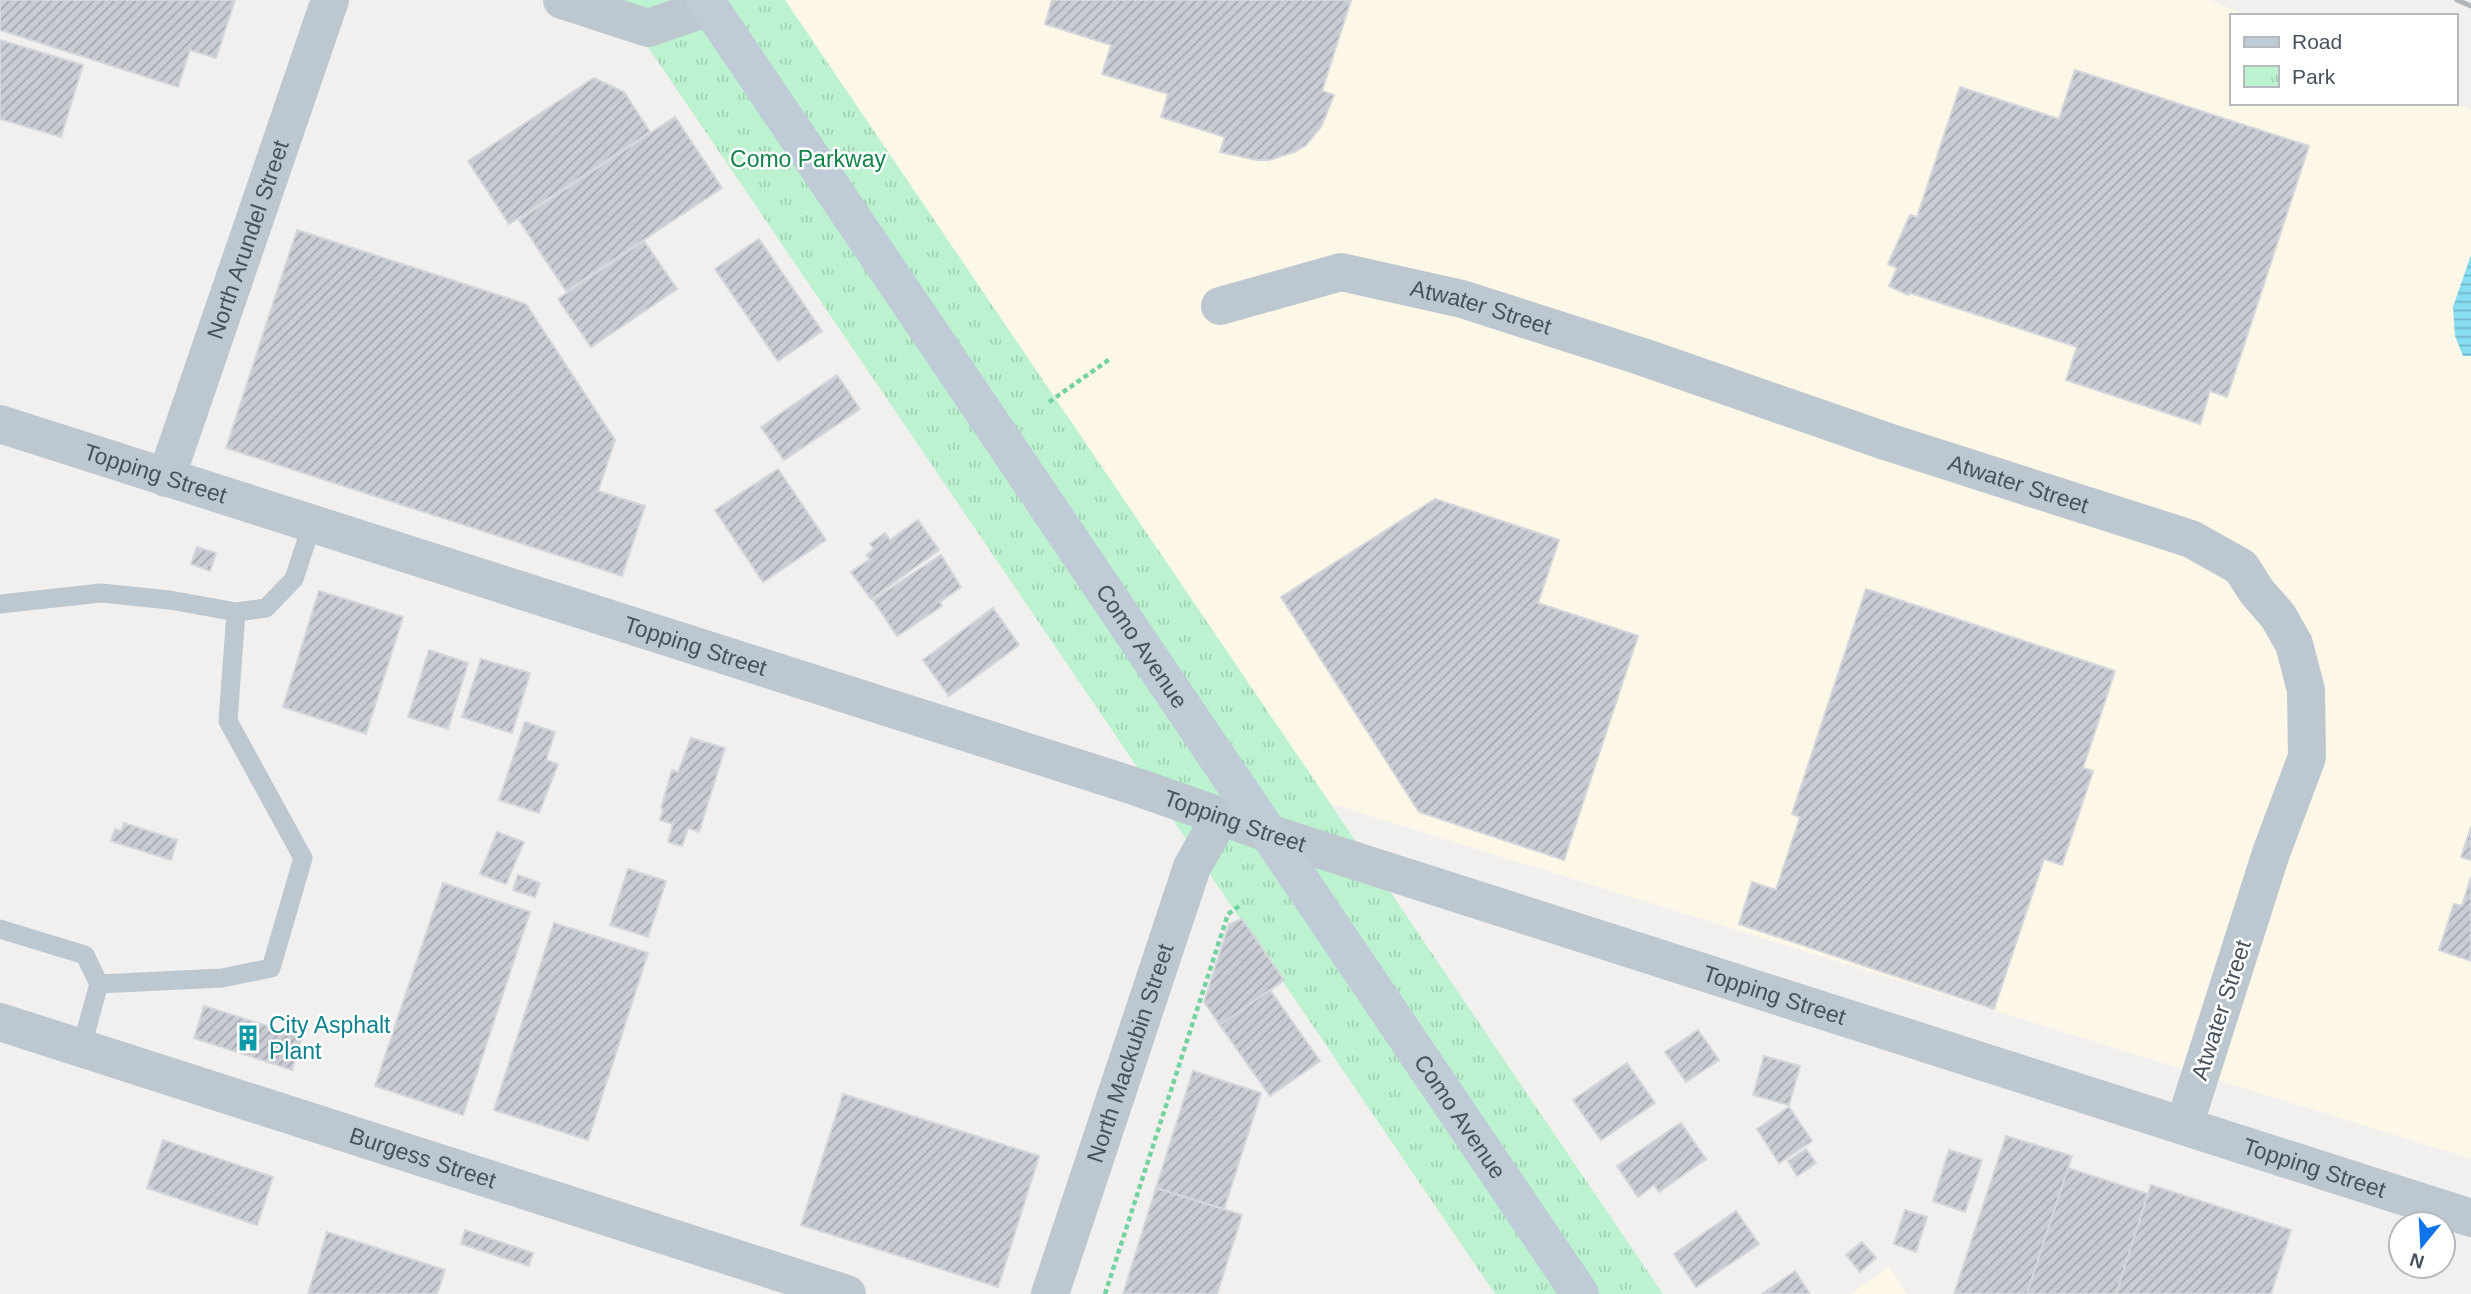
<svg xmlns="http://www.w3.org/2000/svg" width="2471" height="1294" font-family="Helvetica,sans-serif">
	<defs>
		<pattern id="park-tufts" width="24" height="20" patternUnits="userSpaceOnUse" patternTransform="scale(1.75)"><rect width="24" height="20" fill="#bcf2cf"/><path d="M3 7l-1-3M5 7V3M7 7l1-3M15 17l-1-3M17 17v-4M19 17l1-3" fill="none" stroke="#a3d1b4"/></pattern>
		<pattern id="water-rules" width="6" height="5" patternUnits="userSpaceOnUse" patternTransform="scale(1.75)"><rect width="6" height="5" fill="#87ddf1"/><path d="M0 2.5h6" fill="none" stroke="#70b6c6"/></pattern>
		<pattern id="building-hatch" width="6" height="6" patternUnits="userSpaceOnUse" patternTransform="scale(1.75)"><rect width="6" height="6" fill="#c9ccd2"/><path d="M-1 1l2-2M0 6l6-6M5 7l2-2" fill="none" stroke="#a5a8ae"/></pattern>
	</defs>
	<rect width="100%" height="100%" fill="#f2efef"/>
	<!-- commercial -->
	<g fill="#fdf7e8">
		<path d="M785,0H2210L2248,16H2231V103H2454L2471,110V1159L1329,803Z"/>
		<path d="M1889,1267L1907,1294H1851Z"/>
	</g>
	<!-- park -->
	<path fill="url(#park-tufts)" d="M616,0H785L1663,1294H1495Z"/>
	<!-- water -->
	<path fill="url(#water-rules)" d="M2471,255V356H2463L2455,336L2453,307Z"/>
	<!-- building -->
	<g fill="url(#building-hatch)" stroke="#d3d6db" stroke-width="2">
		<path d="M0,0H235L216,58L190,50L178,87L0,30Z"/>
		<path d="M1052,0H1351L1322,91L1334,95L1321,127L1305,146L1294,152L1269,160H1257L1220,152L1225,137L1161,117L1168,94L1102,74L1111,45L1045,24Z"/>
		<path d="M0,40L83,65L61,137L0,119Z"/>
		<path d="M2075,70L2309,146L2227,397L2210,391L2200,424L2066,380L2077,347L1910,293L1908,295L1889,286L1897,268L1888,264L1910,215L1917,217L1960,87L2059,119Z"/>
		<path d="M594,78L624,92L650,132L509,224L468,161Z"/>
		<path d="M675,117L722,188L566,291L519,220Z"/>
		<path d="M297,230L526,304L615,440L598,491L645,506L622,576L226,448Z"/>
		<path d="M759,239L822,331L778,361L715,269Z"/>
		<path d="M644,241L677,289L591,347L558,299Z"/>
		<path d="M837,375L860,409L784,460L761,427Z"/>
		<path d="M778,469L826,540L763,582L715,510Z"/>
		<path d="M1435,499L1559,540L1538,603L1638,636L1564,860L1419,812L1281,597Z"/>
		<path d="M918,520L939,550L871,599L851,572L870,559L866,555L874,549L870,544L885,533L890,540Z"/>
		<path d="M197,547L216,553L210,571L191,564Z"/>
		<path d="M941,555L961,587L940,602L942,606L897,636L873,600Z"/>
		<path d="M1866,589L2115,671L2083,768L2093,771L2062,865L2044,859L1994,1009L1739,924L1752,882L1776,890L1800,817L1792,814Z"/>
		<path d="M319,591L403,617L366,734L283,707Z"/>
		<path d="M993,608L1019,645L949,696L923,660Z"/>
		<path d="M429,650L468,663L448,729L408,717Z"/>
		<path d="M481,659L530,673L512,733L462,717Z"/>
		<path d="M525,722L555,732L546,760L558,764L539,813L499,800Z"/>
		<path d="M691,738L725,748L699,832L688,828L682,846L668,842L673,824L660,820L663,809L661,808L672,770L678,772Z"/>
		<path d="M124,823L177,840L171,860L111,841L115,829L121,831Z"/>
		<path d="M2471,827V860L2461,857Z"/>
		<path d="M497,832L524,842L506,884L480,874Z"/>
		<path d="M628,869L666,881L648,937L610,925Z"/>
		<path d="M518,875L540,883L535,897L513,890Z"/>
		<path d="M2471,877V961L2439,950L2454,904L2462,906Z"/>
		<path d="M443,883L530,912L463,1115L375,1086Z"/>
		<path d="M1242,919L1284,980L1220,1025L1204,1002L1229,924Z"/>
		<path d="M554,923L648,953L588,1140L494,1110Z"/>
		<path d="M1270,990L1320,1061L1270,1096L1220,1025Z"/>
		<path d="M204,1006L302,1037L292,1070L194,1038Z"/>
		<path d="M1698,1030L1719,1060L1686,1082L1665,1052Z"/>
		<path d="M1764,1056L1800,1066L1789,1105L1753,1095Z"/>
		<path d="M1627,1063L1655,1103L1601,1140L1573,1100Z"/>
		<path d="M1193,1071L1261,1093L1224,1209L1156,1188Z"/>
		<path d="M843,1094L1039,1156L998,1287L801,1225Z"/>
		<path d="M1789,1107L1812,1141L1779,1163L1757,1129Z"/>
		<path d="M1681,1123L1706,1159L1659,1192L1654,1185L1638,1197L1617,1166Z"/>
		<path d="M2006,1136L2072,1156L2027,1294H1954Z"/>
		<path d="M163,1140L273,1177L257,1225L147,1188Z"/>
		<path d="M1806,1149L1816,1163L1797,1176L1788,1161Z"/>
		<path d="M1949,1150L1982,1160L1965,1212L1933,1201Z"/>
		<path d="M2068,1168L2148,1194L2116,1294H2027Z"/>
		<path d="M2151,1185L2291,1230L2271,1294H2116Z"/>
		<path d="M1156,1188L1242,1215L1217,1294H1123Z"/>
		<path d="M1905,1210L1927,1217L1916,1252L1894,1244Z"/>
		<path d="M1736,1211L1759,1244L1696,1287L1674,1254Z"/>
		<path d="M465,1230L533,1253L529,1266L461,1244Z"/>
		<path d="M327,1232L445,1270L437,1294H308Z"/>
		<path d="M1862,1242L1876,1258L1860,1272L1846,1255Z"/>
		<path d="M1795,1271L1810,1294H1762Z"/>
	</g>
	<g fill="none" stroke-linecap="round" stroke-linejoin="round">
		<!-- path -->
		<g stroke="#72d2a0" stroke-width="4.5" stroke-dasharray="5 3.5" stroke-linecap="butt">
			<path d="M1049,402L1110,359"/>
			<path d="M1105,1294L1228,914L1239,906"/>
		</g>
		<!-- service -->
		<g stroke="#bcc7cf" stroke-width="19">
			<path d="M0,604L101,593L170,600L236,612L266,608L294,579L312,524"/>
			<path d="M0,929L85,955L99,984L81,1049"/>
			<path d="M99,984L222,978L271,968L303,858L228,721L236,612"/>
		</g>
		<!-- minor -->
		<g stroke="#bcc7cf" stroke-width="38">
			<path d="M562,0L648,28L709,7"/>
			<path id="s1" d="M1220,306L1341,272L1462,299L1643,357L1888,442L2191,539L2241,567L2257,592L2278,616L2294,644L2306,690L2307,757L2271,853L2184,1126"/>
			<path id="s2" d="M0,424L1137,787L1265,832L2471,1218"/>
			<path id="s3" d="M166,478L330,0"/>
			<path id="s4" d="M0,1022L847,1294"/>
			<path id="s5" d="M1050,1294L1192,867L1221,816"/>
		</g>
		<!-- secondary -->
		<path stroke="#bfcbd7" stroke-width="38" id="s6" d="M705,0L1580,1294"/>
		<!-- rail -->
		<path stroke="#b1b5ba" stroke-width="5" d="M2457,0L2471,6"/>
	</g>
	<!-- icons -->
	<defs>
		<g id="building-bare" transform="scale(2.1)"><path d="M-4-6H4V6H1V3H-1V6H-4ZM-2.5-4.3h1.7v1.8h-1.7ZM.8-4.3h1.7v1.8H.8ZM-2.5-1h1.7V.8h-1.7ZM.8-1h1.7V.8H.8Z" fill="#0f9aa8" stroke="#fff" stroke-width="2.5" paint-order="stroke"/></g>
	</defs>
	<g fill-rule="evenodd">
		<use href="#building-bare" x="248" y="1038"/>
	</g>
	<g text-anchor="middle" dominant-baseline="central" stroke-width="5" stroke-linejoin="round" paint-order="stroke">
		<!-- park labels -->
		<g font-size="23" fill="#128449" stroke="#fff">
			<text x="808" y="159">Como Parkway</text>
		</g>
		<!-- street labels -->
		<g font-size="23" fill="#46535e" stroke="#fff">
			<text stroke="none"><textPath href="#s3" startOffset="252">North Arundel Street</textPath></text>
			<text stroke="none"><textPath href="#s1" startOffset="270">Atwater Street</textPath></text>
			<text stroke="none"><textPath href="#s2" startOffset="163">Topping Street</textPath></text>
			<text stroke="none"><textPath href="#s1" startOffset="836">Atwater Street</textPath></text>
			<text stroke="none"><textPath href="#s2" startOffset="730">Topping Street</textPath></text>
			<text stroke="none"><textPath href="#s6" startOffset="780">Como Avenue</textPath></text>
			<text stroke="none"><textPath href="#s2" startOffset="1297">Topping Street</textPath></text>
			<text stroke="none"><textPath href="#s2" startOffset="1864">Topping Street</textPath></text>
			<text transform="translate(2221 1010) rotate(-72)">Atwater Street</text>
			<text stroke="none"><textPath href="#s5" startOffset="254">North Mackubin Street</textPath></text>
			<text stroke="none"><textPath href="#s6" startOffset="1348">Como Avenue</textPath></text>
			<text stroke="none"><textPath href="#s4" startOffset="444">Burgess Street</textPath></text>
			<text stroke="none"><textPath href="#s2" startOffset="2431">Topping Street</textPath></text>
		</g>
		<!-- culture labels -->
		<g font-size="23" fill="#0d838f" stroke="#fff" text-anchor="start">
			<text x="269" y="1025">City Asphalt<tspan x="269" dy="26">Plant</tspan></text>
		</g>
	</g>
	<!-- legend -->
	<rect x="2230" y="14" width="228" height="91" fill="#ffffff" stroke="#b5babf" stroke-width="2"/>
	<rect x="2244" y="37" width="35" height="10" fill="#bfcbd7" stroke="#b5babf" stroke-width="2"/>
	<text x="2292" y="49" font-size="21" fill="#46535e">Road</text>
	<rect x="2244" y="66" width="35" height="21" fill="url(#park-tufts)" stroke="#b5babf" stroke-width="2"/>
	<text x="2292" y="84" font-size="21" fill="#46535e">Park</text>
	<!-- north arrow -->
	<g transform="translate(2422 1245) rotate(198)"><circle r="33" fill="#ffffff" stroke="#b5babf" stroke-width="2"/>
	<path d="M0-5L12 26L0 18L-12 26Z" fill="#0f74ec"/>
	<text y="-10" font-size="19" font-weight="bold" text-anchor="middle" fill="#46535e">N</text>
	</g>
</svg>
